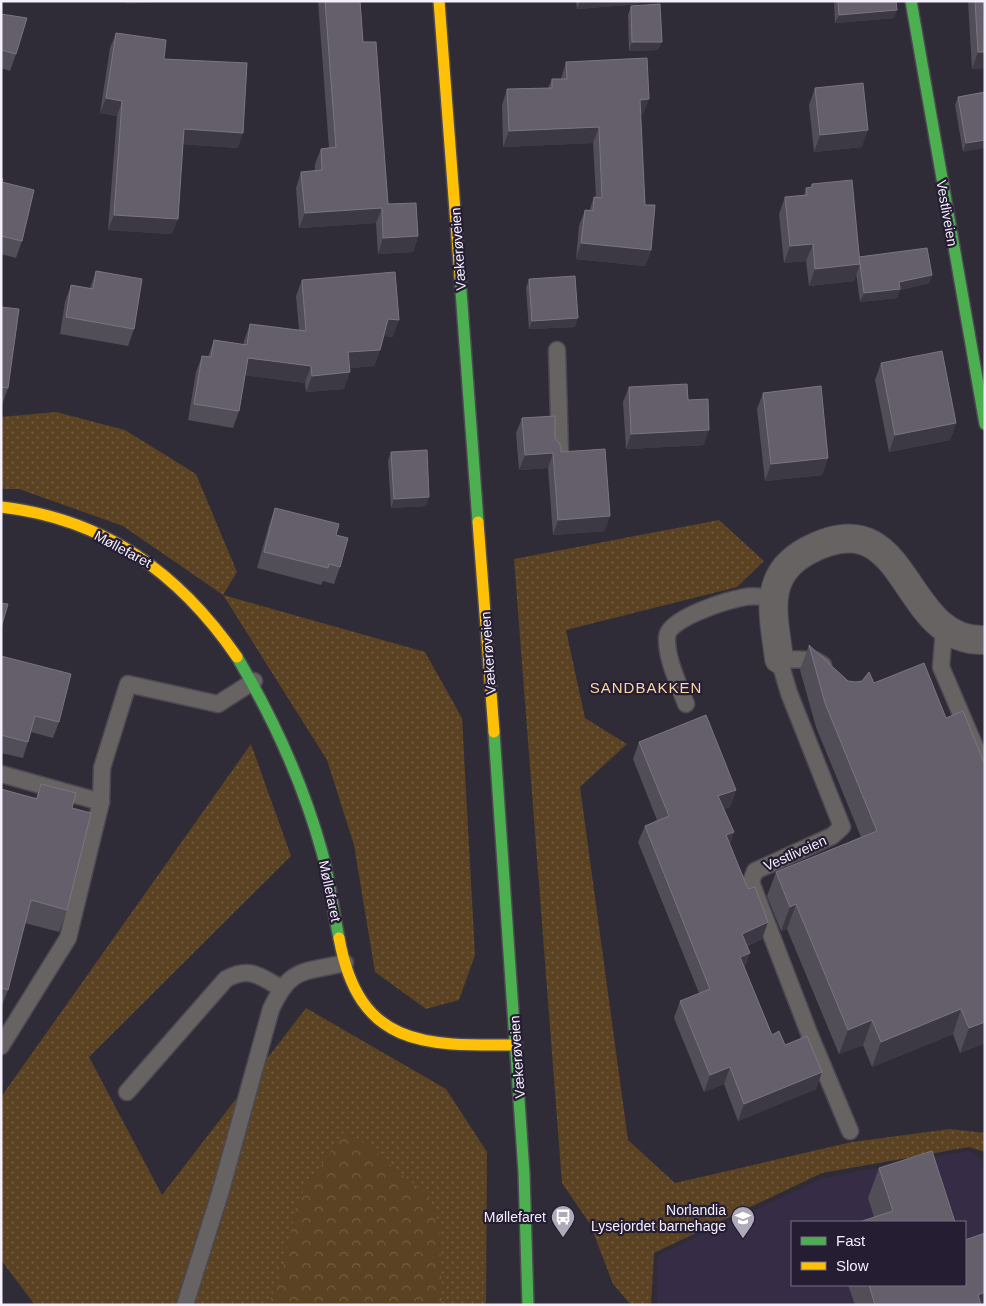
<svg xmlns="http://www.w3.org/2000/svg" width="986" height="1306" font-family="Helvetica,sans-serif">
	<defs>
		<pattern id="grass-dots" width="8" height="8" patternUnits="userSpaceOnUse" patternTransform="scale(1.25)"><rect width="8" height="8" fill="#5a4222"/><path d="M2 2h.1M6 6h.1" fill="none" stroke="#725e43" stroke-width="1.8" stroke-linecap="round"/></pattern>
		<pattern id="park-crowns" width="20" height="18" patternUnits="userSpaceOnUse" patternTransform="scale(1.25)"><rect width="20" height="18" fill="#5a4222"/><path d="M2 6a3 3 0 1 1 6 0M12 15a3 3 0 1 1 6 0" fill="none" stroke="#725e43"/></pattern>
	</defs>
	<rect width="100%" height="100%" fill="#302c37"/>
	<!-- built -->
	<path fill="#362c46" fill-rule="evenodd" d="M970,1151L985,1163V1305H657V1256L823,1178ZM792,1222H965V1285H792Z"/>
	<!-- grass -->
	<g fill="url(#grass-dots)">
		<path d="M56,412L125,430L196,474L237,572L223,595L425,652L462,718L475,955L459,1000L426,1009L375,972L354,845L327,760L223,595L123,526L19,489H1V417Z"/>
		<path d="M719,520L764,561L737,587L566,630L585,718L627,744L580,787L628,1140L675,1183L852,1142L950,1129L985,1133V1152L969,1147L822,1173L654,1253L651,1305H631L613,1284L590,1224L562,1183L514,559Z"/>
		<path d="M251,744L291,856L89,1057L162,1195L306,1008L446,1089L487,1152L486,1305H35L1,1260V1097Z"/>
	</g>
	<!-- park -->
	<path fill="url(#park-crowns)" d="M346,1129L430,1197L440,1232L442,1305H268L284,1264L297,1201Z"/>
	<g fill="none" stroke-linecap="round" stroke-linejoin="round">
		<!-- lane casing -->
		<g stroke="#4c4852" stroke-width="19">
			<g id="lane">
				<path d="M557,350L560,452"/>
				<path d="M944,629L941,667L985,770"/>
				<path d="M823,665L815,660L779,659L789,693L842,827L832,836L755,871L751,882L809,1033L850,1131"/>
				<path d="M686,704C679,684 666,659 667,637C668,618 728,600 745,597C754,595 764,597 772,598"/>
				<path d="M1,774L101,802"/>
				<path d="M1,1046L68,938L101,802L102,768L128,684L218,704L254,681"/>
				<path d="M127,1092L226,979C250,966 259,976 281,988"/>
				<path d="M185,1305L221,1190L271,1009C291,966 303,973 345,963"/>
			</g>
		</g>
		<!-- street casing -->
		<g stroke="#4c4852" stroke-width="30">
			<path id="street" d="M779,659C774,616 761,576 807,551C911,495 899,644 985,640"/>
		</g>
		<!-- fast casing -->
		<g stroke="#4c4852" stroke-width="14">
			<g id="fast">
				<path d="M911,1L985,424"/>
				<path d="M460,277L478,522"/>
				<path d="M237,657C273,718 303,783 322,852C330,881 333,910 339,938"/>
				<path d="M494,732L524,1173L528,1305"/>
			</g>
		</g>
		<!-- slow casing -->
		<g stroke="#4c4852" stroke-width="14">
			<g id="slow">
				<path d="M439,1L460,277"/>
				<path d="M1,507C105,519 179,573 237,657"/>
				<path d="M478,522L494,732"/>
				<path d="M339,938C359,1047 423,1046 517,1045"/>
			</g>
		</g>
		<!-- lane -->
		<use href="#lane" stroke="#666362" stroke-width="16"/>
		<!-- street -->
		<use href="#street" stroke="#666362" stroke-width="28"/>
		<!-- fast -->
		<use href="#fast" stroke="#4caf50" stroke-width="11"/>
		<!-- slow -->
		<use href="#slow" stroke="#ffc107" stroke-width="11"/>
	</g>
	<!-- wall -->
	<g fill="#524e58">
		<path d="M318,1H360L363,42L388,204L418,236L413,252L378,254L376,223L299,228L296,188L301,172L315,171V164L321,149L329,148Z"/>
		<path d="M576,1H640L639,4L577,9Z"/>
		<path d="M834,1H896L894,18L835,23Z"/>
		<path d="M968,1H985V68L972,69Z"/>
		<path d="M631,6L658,50L629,51L628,15Z"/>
		<path d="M1,14L16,54L10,71L1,68Z"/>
		<path d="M116,33L164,59L238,148L183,144L172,234L108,230L117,116L100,113L110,48Z"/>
		<path d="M566,62L643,115H640L645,205L651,250L645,266L576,259L579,226L585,210L589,211L594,197H596L593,143L503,147L502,105L507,89L548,88L552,79H561Z"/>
		<path d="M815,88L862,147L814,152L809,105Z"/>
		<path d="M985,92L963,152L955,105L958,97Z"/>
		<path d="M1,178L2,182L22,241L16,258L1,254Z"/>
		<path d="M812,184L859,257L932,275L929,283L900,290L897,298L860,302L856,273L854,281L809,286L806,261L784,263L779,214L785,197L804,195L806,188H811Z"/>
		<path d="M96,271L134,329L128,346L60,334L65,302L71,285L90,288Z"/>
		<path d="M529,279L575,327L529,329L526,288Z"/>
		<path d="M302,280L393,337L384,336L380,350L374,366L349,368L344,389L306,392L305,383L245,375L239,411L233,428L188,420L196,372L202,356L208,357L214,340L243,345L244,341L250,324L299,330L296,296Z"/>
		<path d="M1,307L8,388L2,405H1Z"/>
		<path d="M881,363L956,423L950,440L889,452L875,380Z"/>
		<path d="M629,387L688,400L704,445L626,449L623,402Z"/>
		<path d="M763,393L828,458L822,475L765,481L757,409Z"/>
		<path d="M522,418L561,452L605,531L553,535L548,468L519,470L516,433Z"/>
		<path d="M391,452L426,506L391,508L388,461Z"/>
		<path d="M275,508L336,535L340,567L334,584L323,581L321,585L257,568L269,525Z"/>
		<path d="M809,645L985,1043L960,1053L953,1034L872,1067L863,1045L839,1054L787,929L781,931L767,896L776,872L861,837L816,727L800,670Z"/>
		<path d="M1,656L59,722L53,738L31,732L23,758L1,753Z"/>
		<path d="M639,742L736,790L730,807L724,809L734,832L730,844L762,939L747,946L750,953L744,967L772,1035L785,1045L816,1089L738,1121L724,1084L704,1092L674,1018L680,1001L699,993L638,842L645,826L657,820L633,759Z"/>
		<path d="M41,784L72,808L67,910L59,932L25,923L8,990L1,1008V789L36,798Z"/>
		<path d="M879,1168L955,1222L874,1217L868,1198Z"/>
		<path d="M848,1285H965L985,1305H855Z"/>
	</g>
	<!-- shaded-wall -->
	<g fill="#3d3944">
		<path d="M127,1H174L125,4Z"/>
		<path d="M580,1H640L639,4L577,9Z"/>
		<path d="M897,10L894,18L835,23L839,15Z"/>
		<path d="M632,42H662L658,50L629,51Z"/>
		<path d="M978,52H985V68L972,69Z"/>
		<path d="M106,98L122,101L117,116L100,113Z"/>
		<path d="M649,99L643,115L634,116L640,100Z"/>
		<path d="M599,127L593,143L503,147L509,131Z"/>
		<path d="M184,129L243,133L238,148L179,144Z"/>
		<path d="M868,130L862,147L814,152L820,135Z"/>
		<path d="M985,140V148L963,152L966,143Z"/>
		<path d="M382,208L376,223L299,228L305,213Z"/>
		<path d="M114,215L178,219L172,234L108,230Z"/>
		<path d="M418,236L413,252L378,254L383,238Z"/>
		<path d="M581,243L651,250L645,266L576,259Z"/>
		<path d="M813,244L806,261L784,263L790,246Z"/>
		<path d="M860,264L854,281L809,286L815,269Z"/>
		<path d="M932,275L929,283L900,290L897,298L860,302L864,293L899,282Z"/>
		<path d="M578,318L575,327L529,329L532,321Z"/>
		<path d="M388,319L399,320L393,337L382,336Z"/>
		<path d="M380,350L374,366L342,369L348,352Z"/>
		<path d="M248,358L311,366L305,383L242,375Z"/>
		<path d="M350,372L344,389L306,392L312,376Z"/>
		<path d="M956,423L950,440L889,452L895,435Z"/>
		<path d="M709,430L704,445L626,449L631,434Z"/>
		<path d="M553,453L548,468L519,470L525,455Z"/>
		<path d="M828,458L822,475L765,481L771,464Z"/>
		<path d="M429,497L426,506L391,508L394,499Z"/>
		<path d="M610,516L605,531L553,535L558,520Z"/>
		<path d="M736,790L730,807L712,813L718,796Z"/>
		<path d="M734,832L728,849L726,835Z"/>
		<path d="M796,904L787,929L781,931L790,907Z"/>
		<path d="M768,922L762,939L736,950L742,934Z"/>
		<path d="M750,953L744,970L740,957Z"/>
		<path d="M961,1009L953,1034L872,1067L881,1042Z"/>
		<path d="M872,1020L863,1045L839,1054L848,1030Z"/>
		<path d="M985,1022V1043L960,1053L969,1028Z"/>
		<path d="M730,1067L724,1084L704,1092L710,1075Z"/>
		<path d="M822,1072L816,1089L738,1121L744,1104Z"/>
		<path d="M985,1292V1305H974L978,1295Z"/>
	</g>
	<!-- building -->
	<g fill="#645f6a" stroke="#7a7681">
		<path d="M325,1H360L363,42H376L388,204L416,203L418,236L383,238L382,208L305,213L301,172L322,170L321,149L336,147Z"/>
		<path d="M838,1H896L897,10L839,15Z"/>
		<path d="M975,1H985V52H978Z"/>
		<path d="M660,4L662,42H632L631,6Z"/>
		<path d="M1,14L27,18L16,54L1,50Z"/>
		<path d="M116,33L166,40L164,59L247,63L243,133L184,129L178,219L114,215L122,101L106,98Z"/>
		<path d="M647,58L649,99L640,100L645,205H655L651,250L581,243L585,210L593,211L594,197L602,198L599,127L509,131L507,89L552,88V79H567L566,62Z"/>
		<path d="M863,83L868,130L820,135L815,88Z"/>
		<path d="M985,92V140L966,143L958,97Z"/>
		<path d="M1,178L3,179L2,182L34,190L22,241L1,236Z"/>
		<path d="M852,180L860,264L815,269L813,244L790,246L785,197L807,195L806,188L812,187V184Z"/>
		<path d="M927,248L932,275L899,282L900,289L864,293L859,257Z"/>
		<path d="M96,271L142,279L134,329L66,317L71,285L93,289Z"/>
		<path d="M395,272L399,320L388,319L380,350L348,352L350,372L312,376L311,366L248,358L239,411L194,404L202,356L211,357L214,340L247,345L250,324L306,331L302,280Z"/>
		<path d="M575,276L578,318L532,321L529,279Z"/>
		<path d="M1,307L19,309L8,388L1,387Z"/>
		<path d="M942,351L956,423L895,435L881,363Z"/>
		<path d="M687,384L688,400L708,399L709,430L631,434L629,387Z"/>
		<path d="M821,386L828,458L771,464L763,393Z"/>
		<path d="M555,416V438L561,446V452L605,449L610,516L558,520L553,453L525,455L522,418Z"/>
		<path d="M427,450L429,497L394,499L391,452Z"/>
		<path d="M275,508L339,524L336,535L348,538L340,567L329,564L328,568L264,552Z"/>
		<path d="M1,603L8,604L1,628Z"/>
		<path d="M809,645L848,681L856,682L862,681L869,672L874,683L924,663L946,718L963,711L985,765V1022L969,1028L961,1009L881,1042L872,1020L848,1030L796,904L790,907L776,872L877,831L825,703Z"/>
		<path d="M1,656L71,674L59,722L35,716L28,742L1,735Z"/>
		<path d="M706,715L736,790L718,796L734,832L726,835L748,889L755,887L768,922L742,934L750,953L740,957L772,1035L779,1031L785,1045L807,1036L822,1072L744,1104L730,1067L710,1075L680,1001L710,989L645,826L669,816L639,742Z"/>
		<path d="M41,784L76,793L72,808L91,813L67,910L31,900L8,990L1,988V789L37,799Z"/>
		<path d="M932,1151L955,1222H859L893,1211L879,1168Z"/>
		<path d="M985,1233V1292L978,1295L981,1305H875L869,1285H965V1240Z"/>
	</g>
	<!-- icons -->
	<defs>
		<g id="bus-pin" transform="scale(1.25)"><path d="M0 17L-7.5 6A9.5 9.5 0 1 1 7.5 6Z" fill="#afaab8" stroke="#251d32"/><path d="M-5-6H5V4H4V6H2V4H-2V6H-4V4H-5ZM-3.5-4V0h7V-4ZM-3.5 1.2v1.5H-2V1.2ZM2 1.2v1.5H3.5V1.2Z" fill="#fff"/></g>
		<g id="school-pin" transform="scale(1.25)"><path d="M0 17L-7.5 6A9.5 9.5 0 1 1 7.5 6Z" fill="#afaab8" stroke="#251d32"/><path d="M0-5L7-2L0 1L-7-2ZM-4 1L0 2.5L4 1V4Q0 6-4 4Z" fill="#fff"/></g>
	</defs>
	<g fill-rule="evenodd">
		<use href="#bus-pin" x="563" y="1217"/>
		<use href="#school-pin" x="743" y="1218"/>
	</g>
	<g text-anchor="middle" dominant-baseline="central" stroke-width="4.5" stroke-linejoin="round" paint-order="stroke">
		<!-- street labels -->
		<g font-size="14" fill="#f4eefd" stroke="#251d32">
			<text transform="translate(947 213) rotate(80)">Vestliveien</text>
			<text transform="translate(458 249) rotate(-94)">Vækerøveien</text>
			<text transform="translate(123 549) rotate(28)">Møllefaret</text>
			<text transform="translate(488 653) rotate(-94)">Vækerøveien</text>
			<text transform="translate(795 853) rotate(-24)">Vestliveien</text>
			<text transform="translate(330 891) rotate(78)">Møllefaret</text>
			<text transform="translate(517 1057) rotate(-94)">Vækerøveien</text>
		</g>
		<!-- poi labels -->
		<g font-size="14" fill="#f4eefd" stroke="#251d32" text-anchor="end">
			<text x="726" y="1210">Norlandia<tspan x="726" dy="16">Lysejordet barnehage</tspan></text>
			<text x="546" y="1217">Møllefaret</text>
		</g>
		<!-- neighbourhood labels -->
		<g font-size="15" letter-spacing="1" fill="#fbd6a1" stroke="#251d32">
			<text x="646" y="687">SANDBAKKEN</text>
		</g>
	</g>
	<!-- border -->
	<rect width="986" height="1306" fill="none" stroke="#f4eefd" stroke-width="5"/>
	<!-- legend -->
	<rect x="791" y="1221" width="175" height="65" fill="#251d32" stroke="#787183"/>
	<rect x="801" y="1237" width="25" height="8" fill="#4caf50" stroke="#787183"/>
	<text x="836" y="1246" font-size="15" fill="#f4eefd">Fast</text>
	<rect x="801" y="1262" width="25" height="8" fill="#ffc107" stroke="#787183"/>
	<text x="836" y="1271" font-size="15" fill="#f4eefd">Slow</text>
</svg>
